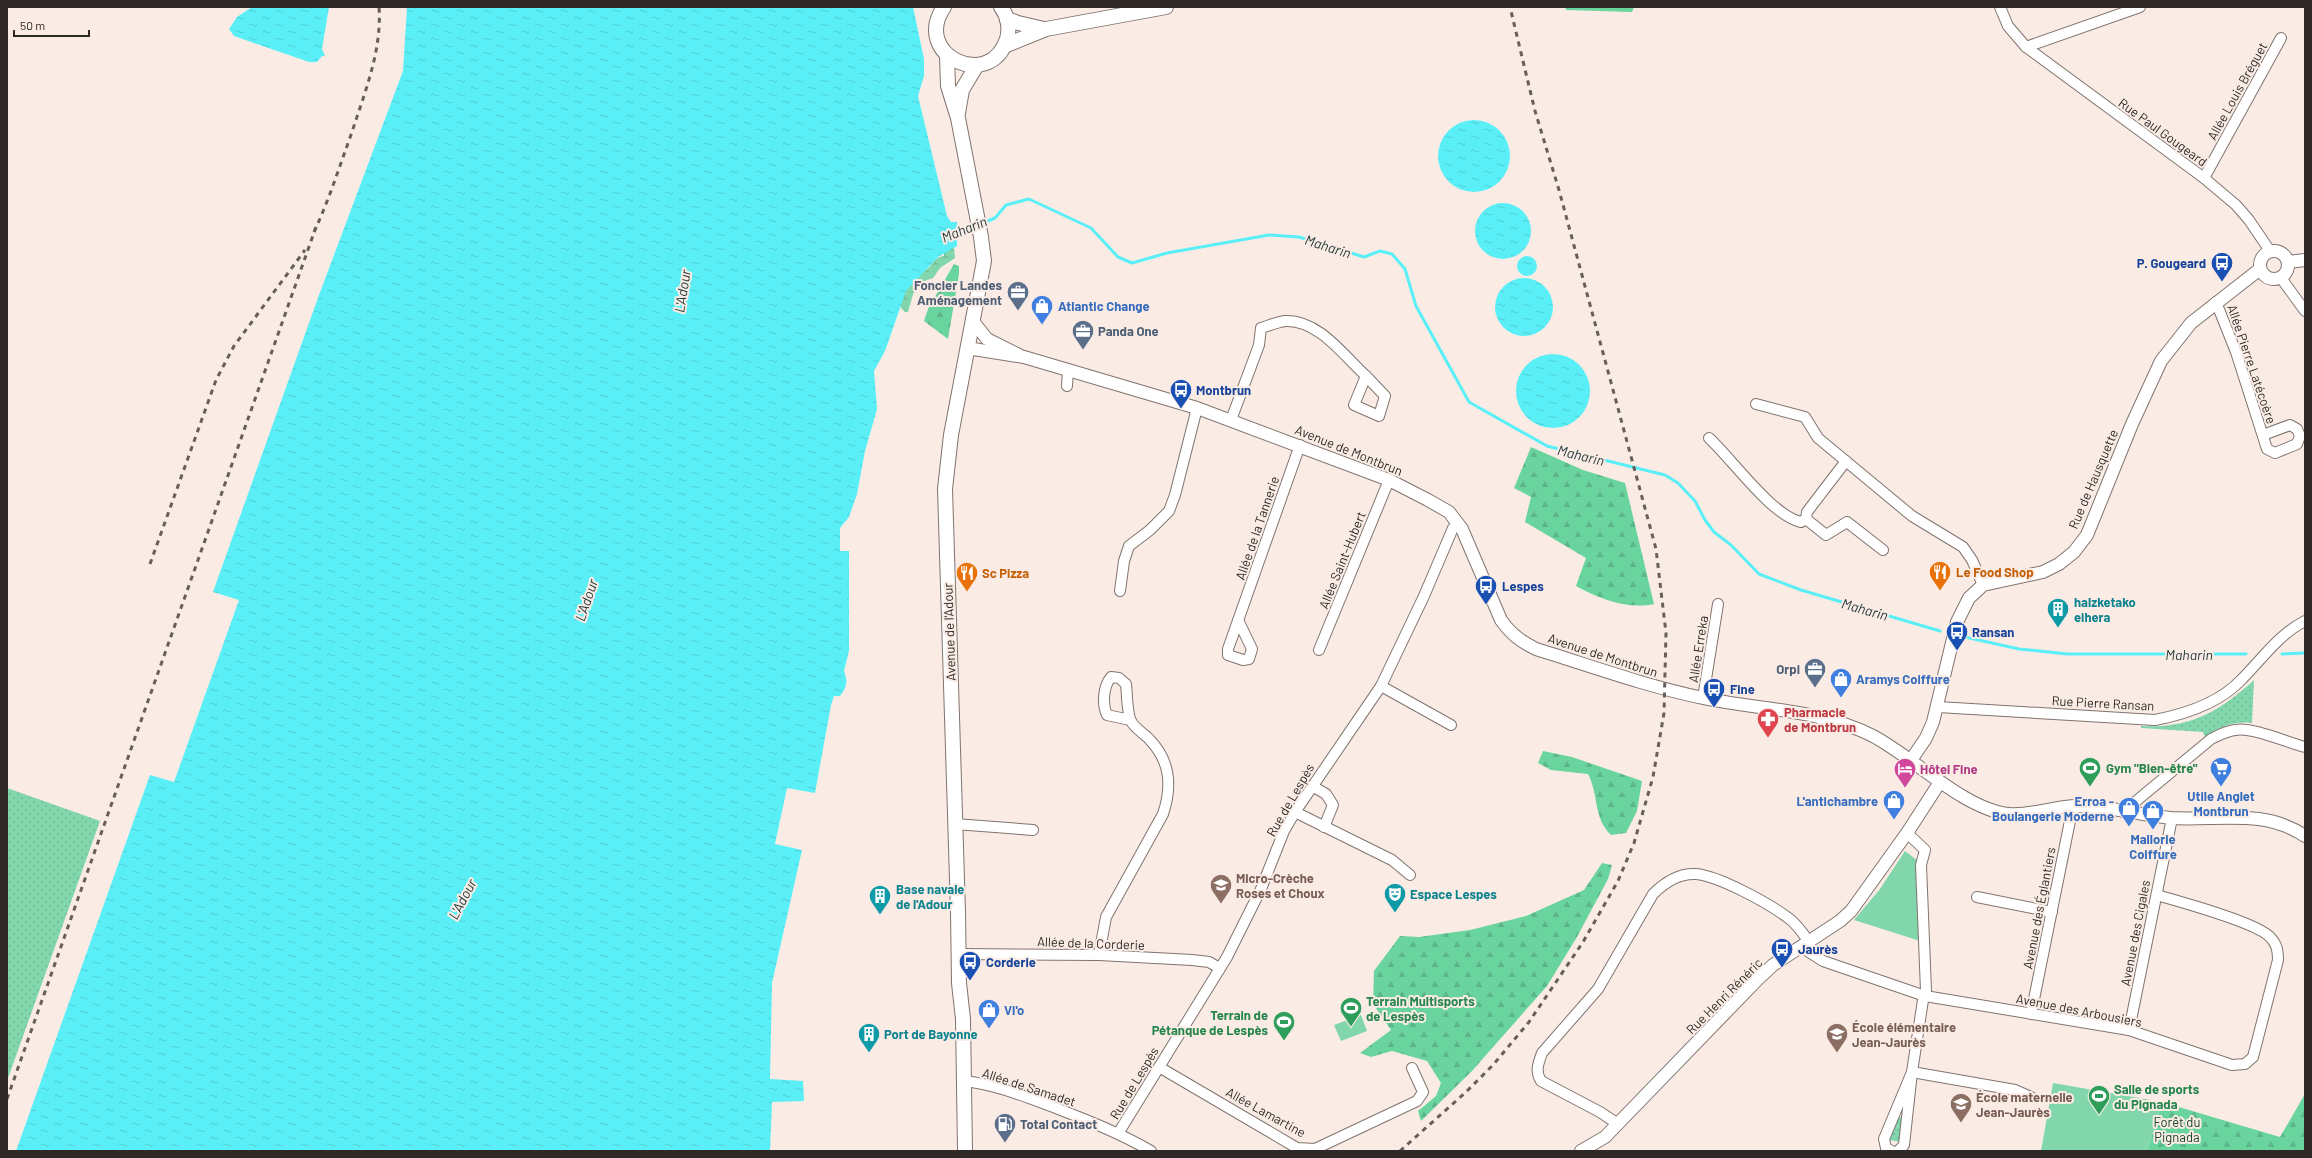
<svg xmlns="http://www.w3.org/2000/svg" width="2312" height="1158" font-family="Barlow,sans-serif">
	<defs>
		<pattern id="grass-dots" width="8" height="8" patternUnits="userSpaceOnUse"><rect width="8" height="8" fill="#81d7ab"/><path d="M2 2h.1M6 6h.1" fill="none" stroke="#70b993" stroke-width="1.8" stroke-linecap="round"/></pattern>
		<pattern id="forest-firs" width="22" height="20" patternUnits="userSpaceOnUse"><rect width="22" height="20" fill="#6ad49f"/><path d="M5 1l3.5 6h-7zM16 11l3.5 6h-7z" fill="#5cb689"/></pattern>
		<pattern id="wetland-marsh" width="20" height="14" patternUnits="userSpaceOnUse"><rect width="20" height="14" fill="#81d7ab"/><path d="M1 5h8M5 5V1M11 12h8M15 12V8" fill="none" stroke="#70b993"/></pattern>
		<pattern id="water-ripples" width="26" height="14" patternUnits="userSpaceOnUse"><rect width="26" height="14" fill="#5aeff7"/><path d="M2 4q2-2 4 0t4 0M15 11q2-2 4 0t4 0" fill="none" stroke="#4fcdd4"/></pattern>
	</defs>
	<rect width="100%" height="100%" fill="#faece5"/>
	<!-- grass -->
	<g fill="url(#grass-dots)">
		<path d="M2254,680L2252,723C2232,721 2220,727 2205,737L2203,732L2141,728V726C2189,729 2219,712 2254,680Z"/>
		<path d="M7,788L100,821L7,1081Z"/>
		<path d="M1898,1117L1904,1118L1901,1142L1889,1140Z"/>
	</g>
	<!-- forest -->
	<g fill="url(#forest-firs)">
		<path d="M1565,7H1634L1632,12L1566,10Z"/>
		<path d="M954,264L959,266V274L948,339L924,321L928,309Z"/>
		<path d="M1531,447L1583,470L1625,483L1654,604C1627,610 1598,598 1576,586L1586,558L1525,522L1531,497L1514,488Z"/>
		<path d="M1543,751L1572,757L1642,781L1637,811L1626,833L1611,835C1593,818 1599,795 1588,774L1551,770L1538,763Z"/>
		<path d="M1602,863L1612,865L1608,879L1577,937L1547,986L1472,1071L1421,1121L1418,1111L1436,1096L1441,1083L1427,1061L1392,1051L1371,1057L1360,1053L1391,1030L1373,1004L1374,971L1400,936L1419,937L1470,930L1526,916L1584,890Z"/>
		<path d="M2305,1094V1151H2147L2162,1102L2280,1137Z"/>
	</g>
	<!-- wetland -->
	<path fill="url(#wetland-marsh)" d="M954,248L955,258L940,268L933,278L919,283L914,291L908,312H905L901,308C898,291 916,278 927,269C934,264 934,257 944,256V251Z"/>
	<!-- green -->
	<g fill="#81d7ab">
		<path d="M1905,851L1918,861L1920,941L1854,920L1880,889Z"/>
		<path d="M1361,1015L1367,1031L1341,1041L1334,1025Z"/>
		<path d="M2053,1083L2162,1102L2147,1151H2041Z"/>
	</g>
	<!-- water -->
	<g fill="url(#water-ripples)">
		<path d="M252,7H329L322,49L325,56H322L317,62H309L234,36L229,29L237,17Z"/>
		<path d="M407,7H913L924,59V76L918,96L947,216L951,222H957V246L938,257L906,291L885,351L874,371L877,409L865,451L857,494L849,517L840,528V551H849V651L844,671C848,681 847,687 840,696H834L831,705L815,793L787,788L775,844L802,850L772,983L770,1079L803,1081L804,1101L772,1102L770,1151H16L150,775L174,782L239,600L213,592L319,295L403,71Z"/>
		<circle cx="1474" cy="156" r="36"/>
		<circle cx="1503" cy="231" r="28"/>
		<circle cx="1527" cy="266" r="10"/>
		<circle cx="1524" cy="307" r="29"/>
		<circle cx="1553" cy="391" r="37"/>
	</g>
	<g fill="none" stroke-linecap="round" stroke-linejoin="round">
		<!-- stream -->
		<g stroke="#5aeff7" stroke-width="3">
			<path d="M983,223L995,218L1006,205L1029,199L1091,228L1118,257L1132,263L1167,253L1269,235L1299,237L1364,257L1380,251L1392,254L1405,269L1416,306L1469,402L1547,446L1665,475L1678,483L1695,501L1705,520L1714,532L1731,545L1759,574L1801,590L1940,631"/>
			<path d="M954,232L975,226"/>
			<path d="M1965,637L2019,649L2067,654H2246"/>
			<path d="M2282,654L2305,653"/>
		</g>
		<!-- minor casing -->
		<g stroke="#80746e" stroke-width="12">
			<g id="minor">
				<path d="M2000,7L2008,26L2026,47L2204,178L2236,205L2249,220L2270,251"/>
				<path d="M2026,47L2140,7"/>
				<path d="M2204,178L2281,38"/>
				<path d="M2281,278L2305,311"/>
				<path d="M2216,302L2236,352L2267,449L2275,453L2297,444L2300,436L2297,429L2290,425L2263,435"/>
				<path d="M1067,386L1068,369"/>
				<path d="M1756,404L1805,417L1818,438L1912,516L1963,547L1972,560L1983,585"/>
				<path d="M1231,420L1259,345L1261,328C1268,326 1277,322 1285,321C1318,319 1344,356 1366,376L1354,405L1379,416L1385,396L1366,376"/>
				<path d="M1709,438C1732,459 1772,516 1801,522L1806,519L1807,512L1846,461"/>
				<path d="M1806,519L1826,535L1847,522L1883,550"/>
				<path d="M1120,591L1124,561L1129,546L1150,530L1169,511L1175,495L1197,408"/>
				<path d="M1238,620L1252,649L1249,659L1243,660L1228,655V649L1300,445"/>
				<path d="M1319,650L1389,480"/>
				<path d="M1381,686L1451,725"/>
				<path d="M1703,698L1718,604"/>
				<path d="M1938,707L2155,720C2186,714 2220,703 2242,679C2262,659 2279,634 2305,621"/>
				<path d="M1312,786L1326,794L1333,805L1324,827"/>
				<path d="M1295,812L1392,860L1410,875"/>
				<path d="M2123,812L2211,739C2219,735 2226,731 2235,730C2253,727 2286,742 2305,747"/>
				<path d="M955,824L1033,830"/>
				<path d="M1907,833L1925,850L1921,865L1926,991L1923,1000L1912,1072L2015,1090L2031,1097"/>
				<path d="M1977,897L2052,912"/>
				<path d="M1801,947L1823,961L1925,996L2129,1030L2232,1065L2245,1064L2253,1057L2278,960C2278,951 2277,944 2270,937C2256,922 2180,902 2157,895"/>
				<path d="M958,954L1099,955L1192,960L1209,962L1216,966L1219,970"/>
				<path d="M1099,955L1106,917L1163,814C1172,787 1171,762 1150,740C1145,734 1134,728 1131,721C1127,714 1127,692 1126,684L1119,678L1111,677C1103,687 1102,704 1107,715L1130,720"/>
				<path d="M2031,1014L2073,806"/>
				<path d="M2129,1030L2172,818"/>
				<path d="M1159,1067L1297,1148L1315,1149L1417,1101L1423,1092L1412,1068"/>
				<path d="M964,1081C993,1084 1021,1095 1048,1105C1084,1119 1118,1132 1151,1151"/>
				<path d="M1618,1124L1600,1112L1541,1081C1535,1071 1538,1064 1542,1053L1598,989L1653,894C1664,883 1679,873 1696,874C1719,876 1768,903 1787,917C1796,923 1803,933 1809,942"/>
				<path d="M1119,1132L1227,957L1261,889L1284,831L1295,812L1381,686L1424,596L1453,528L1458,523"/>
				<path d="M1892,1151L1886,1148L1884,1139L1912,1072L1904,1145L1898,1151"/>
			</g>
		</g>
		<!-- tertiary casing -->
		<g stroke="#80746e" stroke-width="14">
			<g id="tertiary">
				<circle cx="2274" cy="265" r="14"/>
				<path d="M2288,262L2305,260"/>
				<path d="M972,320L987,339L1019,355"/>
				<path d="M967,348L1024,357L1197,408L1389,480L1428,500L1449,512L1462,529L1501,620C1511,634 1520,641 1536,649C1591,666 1646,686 1703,698C1759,710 1821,709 1873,736C1913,757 1965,810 2009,814C2030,816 2053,807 2074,806C2106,805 2139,815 2171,818C2218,821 2263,808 2305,836"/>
				<path d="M1911,760L1926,738L1933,722L1957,622L1969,598L1983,585L2043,572L2059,564L2074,552L2087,535L2132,424L2161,361L2191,323L2260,269"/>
				<path d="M1581,1151L1605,1137L1758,979L1773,965L1840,921L1851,911L1907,833L1940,782"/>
			</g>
		</g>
		<!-- secondary casing -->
		<g stroke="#80746e" stroke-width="16">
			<g id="secondary">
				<path d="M944,7C911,55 990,92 1007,39C1010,29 1008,16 1001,7"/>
				<path d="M1007,19L1018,23L1044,29"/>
				<path d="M1004,46L1046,29L1166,7"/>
				<path d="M947,55L948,86L958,118L981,237L984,261L951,435L945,489L958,912L959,983L963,1019L965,1151"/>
				<path d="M958,113L962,90L977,65"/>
			</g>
		</g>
		<!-- minor -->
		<use href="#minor" stroke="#fff" stroke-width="10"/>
		<!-- tertiary -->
		<use href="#tertiary" stroke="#fff" stroke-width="12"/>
		<!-- secondary -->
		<use href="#secondary" stroke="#fff" stroke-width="14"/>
		<!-- rail -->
		<g stroke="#665f5b" stroke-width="3" stroke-dasharray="5 5" stroke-linecap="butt">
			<path d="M314,232C329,200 340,165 352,132C365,91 382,51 379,7"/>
			<path d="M150,564L216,380L234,346L305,250"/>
			<path d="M7,1099L316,227"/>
			<path d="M1400,1151L1466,1092L1493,1065L1529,1022L1583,942L1618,881L1634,843L1653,777L1664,713L1666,633L1656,549L1559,190L1535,111L1510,7"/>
		</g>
	</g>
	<!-- icons -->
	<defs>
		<g id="bus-pin" transform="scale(1.15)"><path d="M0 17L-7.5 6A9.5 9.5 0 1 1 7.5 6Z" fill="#1a4fb4" stroke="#faece5"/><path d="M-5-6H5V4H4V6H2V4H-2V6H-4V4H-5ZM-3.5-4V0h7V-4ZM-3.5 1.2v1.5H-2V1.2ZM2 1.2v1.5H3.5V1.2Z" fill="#fff"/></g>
		<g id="office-pin" transform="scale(1.15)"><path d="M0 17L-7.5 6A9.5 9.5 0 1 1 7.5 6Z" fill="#5c6f8a" stroke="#faece5"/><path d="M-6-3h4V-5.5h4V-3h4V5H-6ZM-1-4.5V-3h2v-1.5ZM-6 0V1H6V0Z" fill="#fff"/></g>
		<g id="shop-pin" transform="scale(1.15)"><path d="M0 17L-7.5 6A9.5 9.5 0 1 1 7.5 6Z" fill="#3f7fe0" stroke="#faece5"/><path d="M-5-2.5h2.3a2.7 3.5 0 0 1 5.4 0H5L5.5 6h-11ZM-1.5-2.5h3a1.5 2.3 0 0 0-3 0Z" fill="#fff"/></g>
		<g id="restaurant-pin" transform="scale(1.15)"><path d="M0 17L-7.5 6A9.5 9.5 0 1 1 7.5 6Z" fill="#e8710a" stroke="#faece5"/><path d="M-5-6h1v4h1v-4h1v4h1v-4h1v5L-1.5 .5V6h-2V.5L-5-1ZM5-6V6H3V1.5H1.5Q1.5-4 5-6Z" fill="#fff"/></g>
		<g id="building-pin" transform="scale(1.15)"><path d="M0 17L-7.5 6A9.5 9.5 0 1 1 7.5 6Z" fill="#0f9aa8" stroke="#faece5"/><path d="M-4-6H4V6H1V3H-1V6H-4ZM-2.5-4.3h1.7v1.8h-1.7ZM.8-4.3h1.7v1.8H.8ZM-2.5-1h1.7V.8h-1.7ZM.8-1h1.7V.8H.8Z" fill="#fff"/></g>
		<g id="pharmacy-pin" transform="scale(1.15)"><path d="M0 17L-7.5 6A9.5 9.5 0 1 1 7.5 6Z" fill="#e0444e" stroke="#faece5"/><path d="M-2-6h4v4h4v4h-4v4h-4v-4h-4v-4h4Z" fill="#fff"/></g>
		<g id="stadium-pin" transform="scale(1.15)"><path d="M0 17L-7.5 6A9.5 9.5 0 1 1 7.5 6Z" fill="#2e9e5b" stroke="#faece5"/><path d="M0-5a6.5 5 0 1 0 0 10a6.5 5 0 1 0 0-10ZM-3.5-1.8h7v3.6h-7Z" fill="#fff"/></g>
		<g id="supermarket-pin" transform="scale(1.15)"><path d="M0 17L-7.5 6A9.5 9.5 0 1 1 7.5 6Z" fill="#3f7fe0" stroke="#faece5"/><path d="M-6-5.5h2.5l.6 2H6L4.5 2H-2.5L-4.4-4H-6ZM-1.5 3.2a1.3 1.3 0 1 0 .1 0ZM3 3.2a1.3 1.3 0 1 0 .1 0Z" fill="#fff"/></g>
		<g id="hotel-pin" transform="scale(1.15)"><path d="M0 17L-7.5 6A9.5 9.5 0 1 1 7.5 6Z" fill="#d1479c" stroke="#faece5"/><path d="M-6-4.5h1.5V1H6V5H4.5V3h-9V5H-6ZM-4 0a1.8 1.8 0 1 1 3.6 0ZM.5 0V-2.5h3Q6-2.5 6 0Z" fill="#fff"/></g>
		<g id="school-pin" transform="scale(1.15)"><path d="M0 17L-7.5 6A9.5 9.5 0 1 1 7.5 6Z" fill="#8d6e63" stroke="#faece5"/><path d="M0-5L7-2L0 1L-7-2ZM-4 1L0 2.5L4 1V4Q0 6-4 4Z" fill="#fff"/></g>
		<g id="theatre-pin" transform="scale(1.15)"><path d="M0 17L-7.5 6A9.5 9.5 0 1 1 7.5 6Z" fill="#0f9aa8" stroke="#faece5"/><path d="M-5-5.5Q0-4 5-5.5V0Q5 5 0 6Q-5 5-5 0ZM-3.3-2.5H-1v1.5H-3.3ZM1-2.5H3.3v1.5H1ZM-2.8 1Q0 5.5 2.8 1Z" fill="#fff"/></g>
		<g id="fuel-pin" transform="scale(1.15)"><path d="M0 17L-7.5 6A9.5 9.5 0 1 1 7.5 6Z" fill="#5c6f8a" stroke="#faece5"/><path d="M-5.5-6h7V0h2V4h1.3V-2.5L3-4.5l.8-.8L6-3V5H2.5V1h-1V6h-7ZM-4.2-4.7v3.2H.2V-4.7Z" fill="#fff"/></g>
	</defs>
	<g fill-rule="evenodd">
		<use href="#bus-pin" x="2222" y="263"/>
		<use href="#office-pin" x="1018" y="292"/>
		<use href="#shop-pin" x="1042" y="306"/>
		<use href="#office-pin" x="1083" y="331"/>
		<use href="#bus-pin" x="1181" y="390"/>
		<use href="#restaurant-pin" x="1940" y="572"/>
		<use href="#restaurant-pin" x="967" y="573"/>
		<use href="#bus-pin" x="1486" y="586"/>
		<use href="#building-pin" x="2058" y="609"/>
		<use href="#bus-pin" x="1957" y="632"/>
		<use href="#office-pin" x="1815" y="669"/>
		<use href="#shop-pin" x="1841" y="679"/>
		<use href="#bus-pin" x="1714" y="689"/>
		<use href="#pharmacy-pin" x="1768" y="719"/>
		<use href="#stadium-pin" x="2090" y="768"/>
		<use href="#supermarket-pin" x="2221" y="768"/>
		<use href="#hotel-pin" x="1905" y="769"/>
		<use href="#shop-pin" x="1894" y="801"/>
		<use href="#shop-pin" x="2129" y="808"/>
		<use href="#shop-pin" x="2153" y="811"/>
		<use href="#school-pin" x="1221" y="885"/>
		<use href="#theatre-pin" x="1395" y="894"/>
		<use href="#building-pin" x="880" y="896"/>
		<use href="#bus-pin" x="1782" y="949"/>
		<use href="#bus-pin" x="970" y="962"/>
		<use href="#stadium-pin" x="1351" y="1008"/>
		<use href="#shop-pin" x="989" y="1010"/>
		<use href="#stadium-pin" x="1284" y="1022"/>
		<use href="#building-pin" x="869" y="1034"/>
		<use href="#school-pin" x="1837" y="1034"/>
		<use href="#stadium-pin" x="2099" y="1096"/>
		<use href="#school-pin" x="1961" y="1104"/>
		<use href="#fuel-pin" x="1005" y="1124"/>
	</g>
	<g text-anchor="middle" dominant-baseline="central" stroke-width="4" stroke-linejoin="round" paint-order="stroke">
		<!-- street labels -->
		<g font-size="13" fill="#2e2926" stroke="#faece5">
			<text transform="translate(2237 91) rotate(-61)">Allée Louis Bréguet</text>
			<text transform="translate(2163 132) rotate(36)">Rue Paul Gougeard</text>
			<text transform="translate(2252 364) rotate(71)">Allée Pierre Latécoère</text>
			<text transform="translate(1349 450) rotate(22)">Avenue de Montbrun</text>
			<text transform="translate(2093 479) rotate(-67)">Rue de Hausquette</text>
			<text transform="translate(1257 528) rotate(-71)">Allée de la Tannerie</text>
			<text transform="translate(1342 560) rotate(-68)">Allée Saint-Hubert</text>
			<text transform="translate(949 632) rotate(-92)">Avenue de l'Adour</text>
			<text transform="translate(1698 649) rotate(-81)">Allée Erreka</text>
			<text transform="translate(1603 655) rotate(18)">Avenue de Montbrun</text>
			<text transform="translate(2103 703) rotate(3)">Rue Pierre Ransan</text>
			<text transform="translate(1290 800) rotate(-60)">Rue de Lespès</text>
			<text transform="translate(2039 908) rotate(-79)">Avenue des Églantiers</text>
			<text transform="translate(2135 933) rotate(-79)">Avenue des Cigales</text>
			<text transform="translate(1091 943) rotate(2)">Allée de la Corderie</text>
			<text transform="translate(1724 996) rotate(-45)">Rue Henri Rénéric</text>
			<text transform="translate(2079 1010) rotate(11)">Avenue des Arbousiers</text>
			<text transform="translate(1134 1083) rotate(-59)">Rue de Lespès</text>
			<text transform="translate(1029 1087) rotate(18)">Allée de Samadet</text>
			<text transform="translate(1266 1112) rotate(29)">Allée Lamartine</text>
		</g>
		<!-- transit labels -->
		<g font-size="13" font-weight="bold" fill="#164399" stroke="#faece5" text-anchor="start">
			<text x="2206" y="263" text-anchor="end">P. Gougeard</text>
			<text x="1196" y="390">Montbrun</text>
			<text x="1502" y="586">Lespes</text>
			<text x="1972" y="632">Ransan</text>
			<text x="1730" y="689">Fine</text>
			<text x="1798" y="949">Jaurès</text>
			<text x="986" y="962">Corderie</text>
		</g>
		<!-- service labels -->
		<g font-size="13" font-weight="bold" fill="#4e5e75" stroke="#faece5" text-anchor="end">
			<text x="1002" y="285">Foncier Landes<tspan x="1002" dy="15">Aménagement</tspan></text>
			<text x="1098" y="331" text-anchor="start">Panda One</text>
			<text x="1800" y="669">Orpi</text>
			<text x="1020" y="1124" text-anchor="start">Total Contact</text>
		</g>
		<!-- shop labels -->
		<g font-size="13" font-weight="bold" fill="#366cbe" stroke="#faece5" text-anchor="start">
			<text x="1058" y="306">Atlantic Change</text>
			<text x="1856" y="679">Aramys Coiffure</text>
			<text x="2221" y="796" text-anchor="middle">Utile Anglet<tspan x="2221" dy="15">Montbrun</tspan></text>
			<text x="1878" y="801" text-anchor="end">L'antichambre</text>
			<text x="2114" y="801" text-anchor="end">Erroa -<tspan x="2114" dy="15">Boulangerie Moderne</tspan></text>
			<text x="2153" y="839" text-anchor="middle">Mallorie<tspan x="2153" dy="15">Coiffure</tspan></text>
			<text x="1004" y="1010">Vi'o</text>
		</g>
		<!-- food labels -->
		<g font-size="13" font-weight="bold" fill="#c56008" stroke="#faece5" text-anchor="start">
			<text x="1956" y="572">Le Food Shop</text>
			<text x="982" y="573">Sc Pizza</text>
		</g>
		<!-- culture labels -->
		<g font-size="13" font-weight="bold" fill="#0d838f" stroke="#faece5" text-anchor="start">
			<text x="2074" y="602">halzketako<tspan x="2074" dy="15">eihera</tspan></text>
			<text x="896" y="889">Base navale<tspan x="896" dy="15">de l'Adour</tspan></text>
			<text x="1410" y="894">Espace Lespes</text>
			<text x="884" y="1034">Port de Bayonne</text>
		</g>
		<!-- health labels -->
		<g font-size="13" font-weight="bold" fill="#be3a42" stroke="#faece5" text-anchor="start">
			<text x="1784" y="712">Pharmacie<tspan x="1784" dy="15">de Montbrun</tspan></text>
		</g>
		<!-- leisure labels -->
		<g font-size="13" font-weight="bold" fill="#27864d" stroke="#faece5" text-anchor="start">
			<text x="2106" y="768">Gym "Bien-être"</text>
			<text x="1366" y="1001">Terrain Multisports<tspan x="1366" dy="15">de Lespès</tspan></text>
			<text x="1268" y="1015" text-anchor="end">Terrain de<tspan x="1268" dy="15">Pétanque de Lespès</tspan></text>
			<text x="2114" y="1089">Salle de sports<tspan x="2114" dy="15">du Pignada</tspan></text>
		</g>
		<!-- hotel labels -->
		<g font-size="13" font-weight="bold" fill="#b23c85" stroke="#faece5" text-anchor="start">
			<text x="1920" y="769">Hôtel Fine</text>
		</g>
		<!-- education labels -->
		<g font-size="13" font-weight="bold" fill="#785e54" stroke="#faece5" text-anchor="start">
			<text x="1236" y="878">Micro-Crèche<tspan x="1236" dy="15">Roses et Choux</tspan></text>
			<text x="1852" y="1027">École élémentaire<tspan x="1852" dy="15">Jean-Jaurès</tspan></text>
			<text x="1976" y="1097">École maternelle<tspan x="1976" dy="15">Jean-Jaurès</tspan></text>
		</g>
		<!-- park labels -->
		<g font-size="13" fill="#16432e" stroke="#faece5">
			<text x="2177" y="1122">Forêt du<tspan x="2177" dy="15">Pignada</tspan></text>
		</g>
		<!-- water labels -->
		<g font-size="14" font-style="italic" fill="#1f3739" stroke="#faece5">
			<text transform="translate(964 229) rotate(-22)">Maharin</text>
			<text transform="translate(1328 246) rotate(18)">Maharin</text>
			<text transform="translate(682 291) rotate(-81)">L'Adour</text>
			<text transform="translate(1581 455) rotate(14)">Maharin</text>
			<text transform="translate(586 600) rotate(-71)">L'Adour</text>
			<text transform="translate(1865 609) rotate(16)">Maharin</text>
			<text x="2189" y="654">Maharin</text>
			<text transform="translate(462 899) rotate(-62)">L'Adour</text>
		</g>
	</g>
	<!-- border -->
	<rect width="2312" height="1158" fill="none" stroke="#2e2926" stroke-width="16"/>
	<!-- scale -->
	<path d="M14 30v6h75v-6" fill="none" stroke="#2e2926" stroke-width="2"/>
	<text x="20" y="30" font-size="12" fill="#2e2926" stroke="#faece5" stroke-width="3" paint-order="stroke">50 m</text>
</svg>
